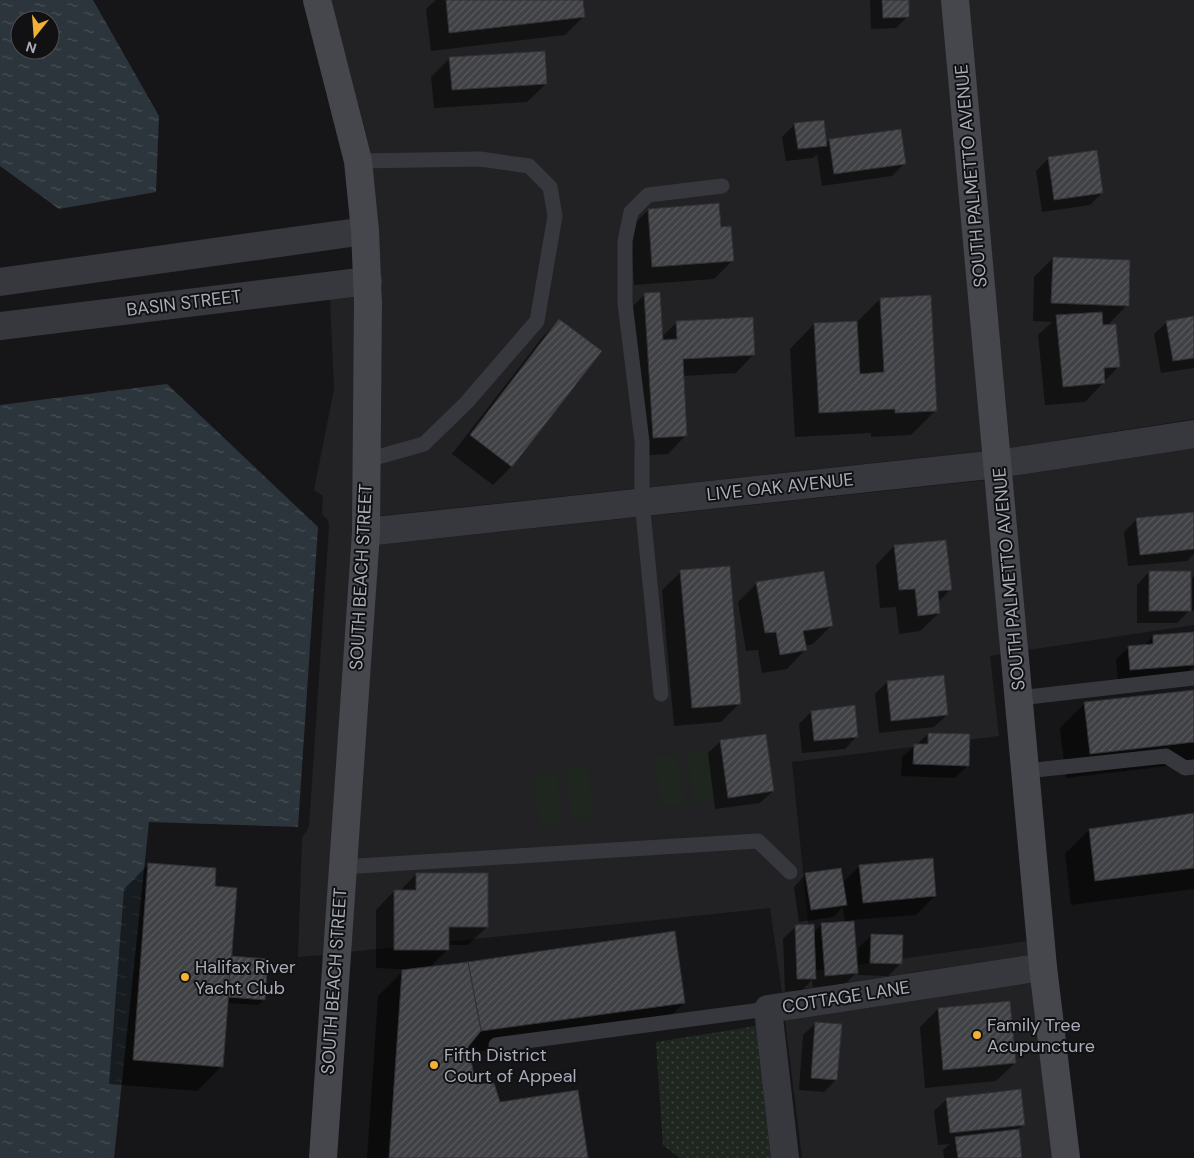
<svg xmlns="http://www.w3.org/2000/svg" width="1194" height="1158" font-family="'DM Sans',sans-serif">
	<defs>
		<pattern id="grass-dots" width="8" height="8" patternUnits="userSpaceOnUse" patternTransform="scale(1.25)"><rect width="8" height="8" fill="#1e261f"/><path d="M2 2h.1M6 6h.1" fill="none" stroke="#3c433d" stroke-width="1.8" stroke-linecap="round"/></pattern>
		<pattern id="water-ripples" width="26" height="14" patternUnits="userSpaceOnUse" patternTransform="scale(1.25)"><rect width="26" height="14" fill="#2c353c"/><path d="M2 4q2-2 4 0t4 0M15 11q2-2 4 0t4 0" fill="none" stroke="#485056"/></pattern>
		<pattern id="building-hatch" width="6" height="6" patternUnits="userSpaceOnUse" patternTransform="scale(1.25)"><rect width="6" height="6" fill="#404145"/><path d="M-1 1l2-2M0 6l6-6M5 7l2-2" fill="none" stroke="#595a5e"/></pattern>
	</defs>
	<rect width="100%" height="100%" fill="#161618"/>
	<!-- built -->
	<g fill="#222225">
		<path d="M331,0H942L984,451L379,516L382,293L377,215Z"/>
		<path d="M968,0H1194V419L1010,448Z"/>
		<path d="M355,297L353,532L323,955L298,957L302,838L309,827L329,527L328,520L322,514L323,496L314,490L334,389L330,299Z"/>
		<path d="M1194,448V625L1028,650L1012,476Z"/>
		<path d="M987,480L1002,654L990,656L999,736L792,762L813,971L1028,941L1029,955L782,992L770,908L349,952L377,545Z"/>
		<path d="M1032,983L1053,1158H802L785,1020Z"/>
	</g>
	<!-- grass -->
	<path fill="url(#grass-dots)" d="M756,1026L771,1158H680L663,1145L656,1042Z"/>
	<!-- pitch -->
	<g fill="#1e261f">
		<path d="M709,751L716,801L693,804L687,754Z"/>
		<path d="M677,754L684,804L662,807L654,757Z"/>
		<path d="M588,767L594,817L572,820L565,770Z"/>
		<path d="M556,772L563,822L540,825L533,775Z"/>
	</g>
	<!-- water -->
	<g fill="url(#water-ripples)" fill-rule="evenodd">
		<path d="M0,0H93L159,116L156,192L59,209L0,166ZM20,20H50V50H20Z"/>
		<path d="M167,384L318,527L298,827L149,822L114,1158H0V405Z"/>
	</g>
	<!-- shadow -->
	<g fill="#0007">
		<path d="M436,0H582L584,16L565,35L431,51L426,9Z"/>
		<path d="M870,0H908V16L896,28L871,29Z"/>
		<path d="M450,58L546,84L527,102L434,108L431,77Z"/>
		<path d="M795,124L826,144L830,140L904,164L892,176L822,186L817,154L813,158L786,161L782,137Z"/>
		<path d="M1049,158L1102,193L1090,205L1042,212L1036,171Z"/>
		<path d="M648,210L720,228L733,260L714,279L634,285L630,228Z"/>
		<path d="M1053,258L1127,305L1107,326L1119,366L1085,402L1045,405L1038,335L1052,322L1033,321L1034,277Z"/>
		<path d="M645,294L661,338L677,322L754,354L736,373L683,376L686,435L668,454L635,456L626,313Z"/>
		<path d="M880,299L936,410L911,435L871,437V433L795,437L790,349L814,324L857,322Z"/>
		<path d="M1194,318V368L1161,373L1154,334L1167,322Z"/>
		<path d="M559,320L600,351L511,467L493,485L452,454L541,339Z"/>
		<path d="M1194,513V554L1187,561L1128,566L1124,532L1137,519Z"/>
		<path d="M894,546L950,590L938,602L939,613L920,631L899,634L896,607L880,608L876,565Z"/>
		<path d="M681,572L740,703L721,722L674,726L662,590Z"/>
		<path d="M1149,572L1189,611L1177,623H1137V585Z"/>
		<path d="M1194,576V611H1192V578Z"/>
		<path d="M757,583L831,626L813,644L805,646V650L787,669L762,673L758,650L746,651L738,602Z"/>
		<path d="M1153,636L1194,648V666L1183,677L1118,681L1116,659L1129,647L1144,646Z"/>
		<path d="M887,682L947,715L934,727L879,733L875,694Z"/>
		<path d="M1194,691V763L1066,778L1060,728L1085,703Z"/>
		<path d="M811,712L857,736L845,749L802,753L799,724Z"/>
		<path d="M928,734L968,765L955,778L901,776L902,757Z"/>
		<path d="M721,741L773,791L760,803L715,809L708,753Z"/>
		<path d="M1194,815V889L1071,905L1065,854L1089,830Z"/>
		<path d="M149,864L214,887L230,957L264,1000L258,1005L226,1003L221,1067L197,1091L109,1084L124,889Z"/>
		<path d="M860,866L935,896L916,915L852,920L856,971L859,947L872,935L901,963L888,976L858,975V971L844,985L813,987L812,980L802,990L785,991L783,939L796,926L813,933L821,925L845,923L843,907L833,917L799,922L794,887L806,874L842,883Z"/>
		<path d="M416,874L487,927L468,945H447V950L429,968L684,1003L659,1027L468,1053L475,1085L499,1103L587,1158H367L378,996L402,972L415,970L376,968V910L394,891H400Z"/>
		<path d="M938,1009L1015,1063L996,1081L925,1088L920,1027Z"/>
		<path d="M816,1023L836,1080L824,1092L799,1090L803,1035Z"/>
		<path d="M947,1099L1023,1125L1018,1130L1021,1158H944L943,1150L950,1144L938,1145L934,1111Z"/>
	</g>
	<!-- building -->
	<g fill="url(#building-hatch)" stroke="#303034">
		<path d="M446,0H583L585,17L449,33Z"/>
		<path d="M882,0H909V17L883,18Z"/>
		<path d="M545,51L547,84L452,90L449,57Z"/>
		<path d="M824,120L827,146L798,149L794,123Z"/>
		<path d="M901,129L906,164L834,174L829,139Z"/>
		<path d="M1097,150L1103,193L1054,200L1048,157Z"/>
		<path d="M719,203L721,227L731,226L734,261L652,267L648,209Z"/>
		<path d="M1053,257L1130,260L1129,306L1051,303Z"/>
		<path d="M660,292L663,340L677,339L676,321L753,317L755,355L683,359L687,436L653,438L644,293Z"/>
		<path d="M931,295L937,411L895,413V409L819,413L814,323L857,321L860,374L884,372L880,298Z"/>
		<path d="M1102,312L1103,325L1116,324L1120,367L1104,368L1105,383L1063,387L1056,315Z"/>
		<path d="M1194,316V358L1173,361L1166,321Z"/>
		<path d="M559,319L602,351L512,467L470,435Z"/>
		<path d="M1194,512V549L1140,555L1136,518Z"/>
		<path d="M946,540L952,590L938,591L940,613L918,616L915,589L899,590L894,545Z"/>
		<path d="M730,566L741,704L692,708L680,570Z"/>
		<path d="M824,571L833,626L803,631L807,650L780,655L776,632L765,633L756,582Z"/>
		<rect x="1149" y="571" width="42" height="40"/>
		<path d="M1194,632V665L1130,670L1128,646L1153,644V635Z"/>
		<path d="M944,675L948,715L891,721L887,681Z"/>
		<path d="M1194,690V742L1090,754L1084,702Z"/>
		<path d="M855,705L858,737L814,741L811,711Z"/>
		<path d="M928,733L970,734L969,766L913,764L914,744H928Z"/>
		<path d="M766,734L774,791L728,798L720,740Z"/>
		<path d="M1194,813V868L1095,881L1089,829Z"/>
		<path d="M933,858L936,896L863,903L859,865Z"/>
		<path d="M148,863L216,868L215,886L237,888L223,1067L133,1060Z"/>
		<path d="M841,868L847,905L811,910L805,873Z"/>
		<path d="M416,873H488V927H449V950H394V890H416Z"/>
		<path d="M854,921L858,973L825,976L821,923Z"/>
		<path d="M814,924L816,979H797L795,925Z"/>
		<path d="M675,931L685,1003L481,1031L468,962Z"/>
		<path d="M871,934L903,935L902,964L870,963Z"/>
		<path d="M231,956L268,959L265,1000L228,997Z"/>
		<path d="M468,962L481,1031L468,1047L476,1084L494,1083L500,1102L578,1090L588,1158H389L402,970Z"/>
		<path d="M1010,1001L1016,1063L943,1070L938,1008Z"/>
		<path d="M815,1022L842,1024L837,1080L811,1078Z"/>
		<path d="M1021,1089L1025,1125L950,1133L946,1098Z"/>
		<path d="M1019,1129L1022,1158H958L955,1137Z"/>
	</g>
	<g fill="none" stroke-linecap="round" stroke-linejoin="round">
		<!-- lane -->
		<g stroke="#37383d" stroke-width="15">
			<path d="M358,161L480,159L529,166L550,187L555,216L537,321L467,402L424,444L367,460"/>
			<path d="M661,694L642,502V442L625,303V241L631,212L648,195L722,186"/>
			<path d="M1019,698L1194,678"/>
			<path d="M1026,771L1166,756L1185,768L1194,767"/>
			<path d="M342,867L758,841L790,872"/>
			<path d="M496,1045L768,1009"/>
		</g>
		<!-- street -->
		<g stroke="#37383d" stroke-width="28">
			<path d="M0,282L365,231"/>
			<path d="M0,326L368,281"/>
			<path d="M366,532L998,464L1194,434"/>
			<path d="M785,1158L768,1009L1043,967"/>
		</g>
		<!-- secondary -->
		<g stroke="#45474d" stroke-width="28">
			<path d="M317,0L358,161L365,231L368,302L366,532L323,1158"/>
			<path d="M955,0L1043,967L1066,1158"/>
		</g>
	</g>
	<!-- markers -->
	<g fill="#f2b134" stroke="#111113" stroke-width="2">
		<circle cx="185" cy="977" r="5"/>
		<circle cx="977" cy="1035" r="5"/>
		<circle cx="434" cy="1065" r="5"/>
	</g>
	<g text-anchor="middle" dominant-baseline="central" stroke-width="4" stroke-linejoin="round" paint-order="stroke">
		<!-- street labels -->
		<g font-size="18" fill="#a8adb8" stroke="#111113">
			<text transform="translate(971 176) rotate(-95)">SOUTH PALMETTO AVENUE</text>
			<text transform="translate(184 303) rotate(-7)">BASIN STREET</text>
			<text transform="translate(780 487) rotate(-6)">LIVE OAK AVENUE</text>
			<text transform="translate(361 577) rotate(-87)">SOUTH BEACH STREET</text>
			<text transform="translate(1009 579) rotate(-95)">SOUTH PALMETTO AVENUE</text>
			<text transform="translate(334 981) rotate(-86)">SOUTH BEACH STREET</text>
			<text transform="translate(846 997) rotate(-9)">COTTAGE LANE</text>
		</g>
		<!-- poi labels -->
		<g font-size="18" fill="#a8adb8" stroke="#111113" text-anchor="start">
			<text x="195" y="967">Halifax River<tspan x="195" dy="21">Yacht Club</tspan></text>
			<text x="987" y="1025">Family Tree<tspan x="987" dy="21">Acupuncture</tspan></text>
			<text x="444" y="1055">Fifth District<tspan x="444" dy="21">Court of Appeal</tspan></text>
		</g>
	</g>
	<!-- north arrow -->
	<g transform="translate(35 35) rotate(197)"><circle r="24" fill="#111113" stroke="#4d4f55"/>
	<path d="M0-4L9 19L0 12L-9 19Z" fill="#f2b134"/>
	<text y="-8" font-size="14" font-weight="bold" text-anchor="middle" fill="#a8adb8">N</text>
	</g>
</svg>
